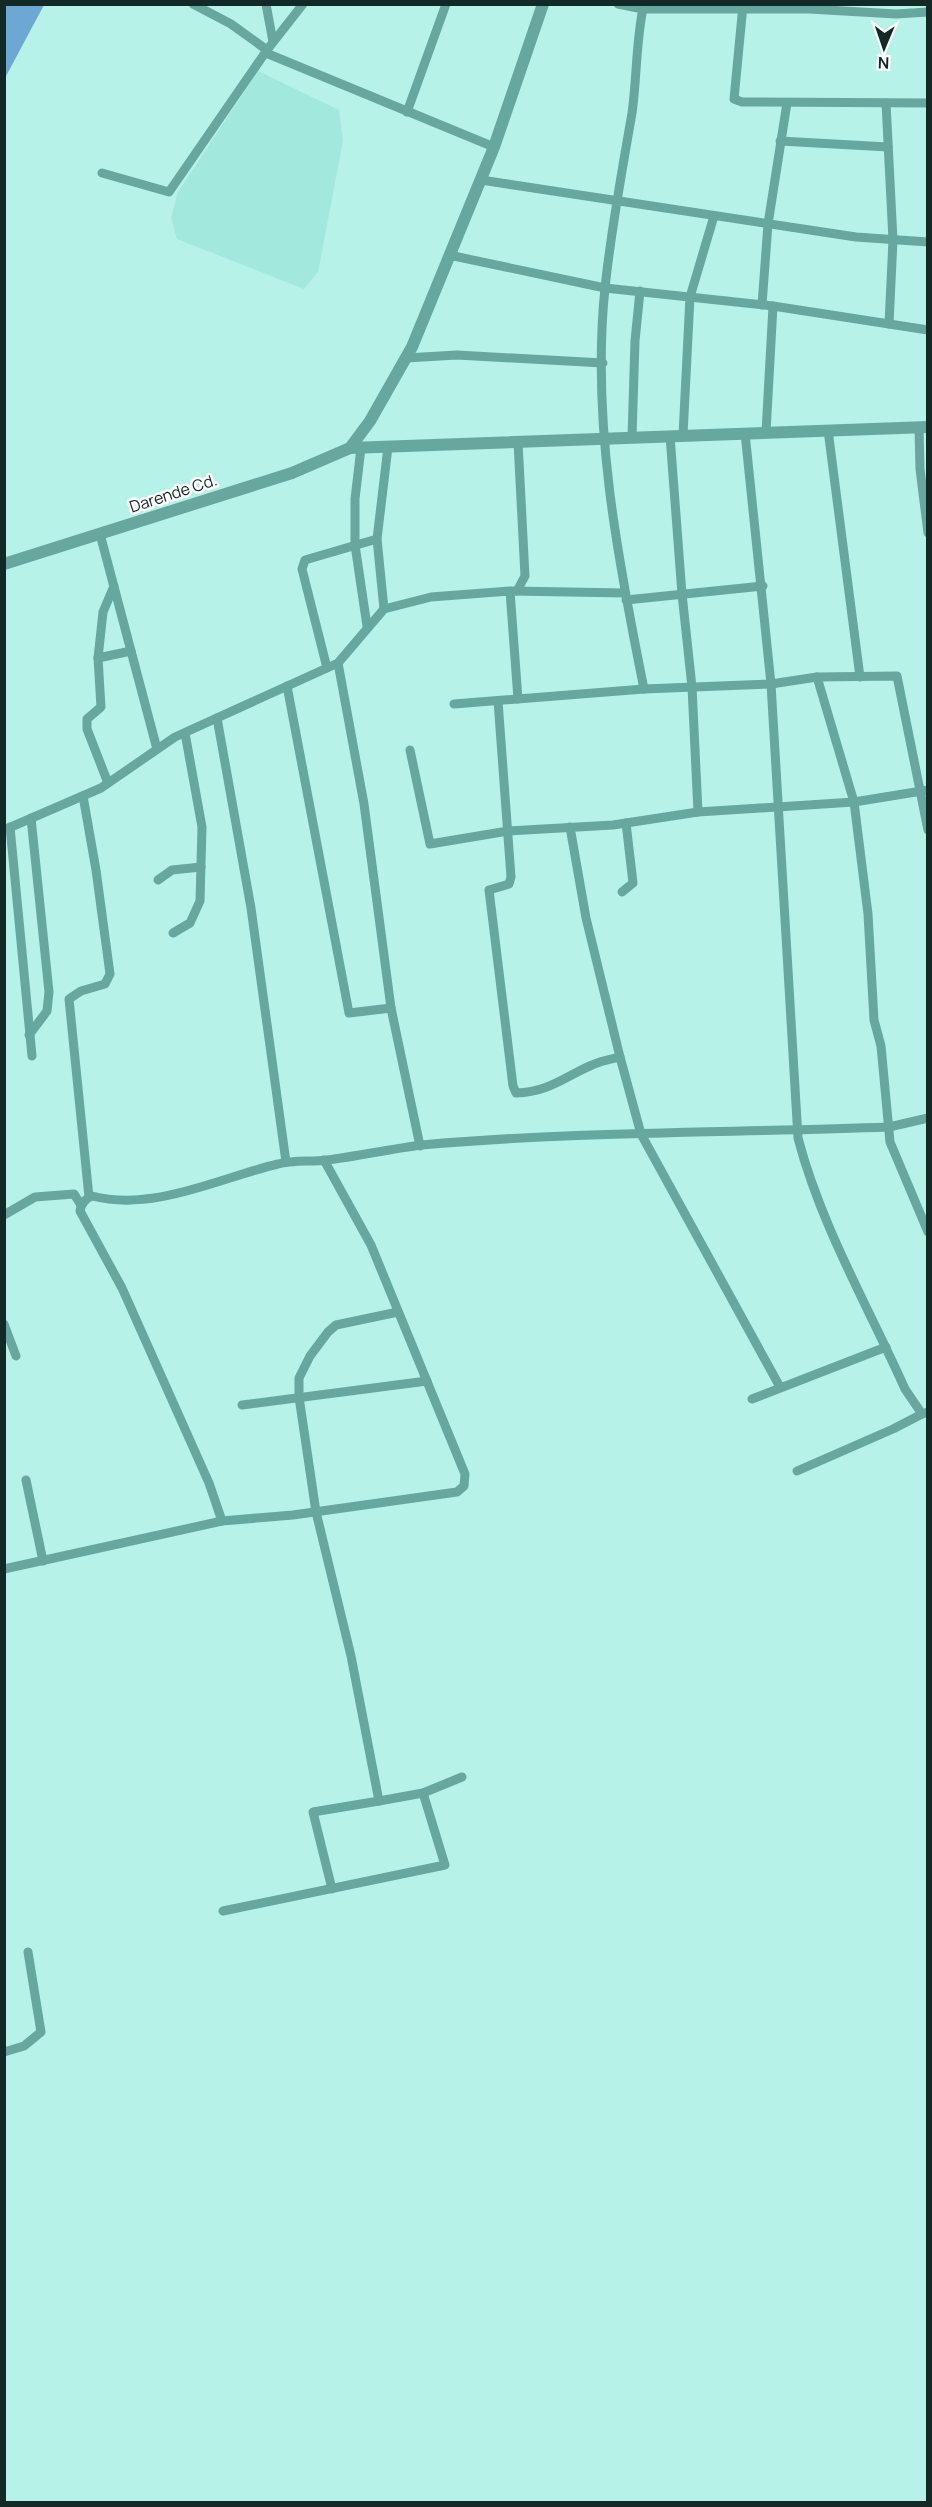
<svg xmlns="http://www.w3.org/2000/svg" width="932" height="2507" font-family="Manrope,sans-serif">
	<rect width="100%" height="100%" fill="#b7f2e8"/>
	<!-- built -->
	<path fill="#a3e8dc" d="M258,71L339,110L343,141L318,272L304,289L177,239L171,218L178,192Z"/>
	<!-- water -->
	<path fill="#6da7d4" d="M5,4L44,5L5,78L4,5Z"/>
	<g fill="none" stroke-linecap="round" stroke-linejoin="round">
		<!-- minor -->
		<g stroke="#68a79d" stroke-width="9">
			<path d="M193,4L231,24L267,50"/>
			<path d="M266,4L273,42"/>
			<path d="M618,4L643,9H809L896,14L928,12"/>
			<path d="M644,4C636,37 637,78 632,113C622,171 611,230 605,288C591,421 618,560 644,689"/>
			<path d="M743,5L734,99L742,102L928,103"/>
			<path d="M266,53L494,147"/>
			<path d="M886,103L893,240L889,324"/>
			<path d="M407,112L446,4"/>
			<path d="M780,141L888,147"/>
			<path d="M102,173L169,192L267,50L303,4"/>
			<path d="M481,180L856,237L928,242"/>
			<path d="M449,255L605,288L773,306L928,330"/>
			<path d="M762,305L768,224L787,103"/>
			<path d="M406,358L457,355L603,363"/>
			<path d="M919,428L920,469L928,533"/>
			<path d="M828,430L860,677"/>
			<path d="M766,432L773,306"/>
			<path d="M745,433L771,684L798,1138C821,1226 868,1306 905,1389L922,1414L928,1412"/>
			<path d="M683,435L690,297L714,216"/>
			<path d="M670,436L682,594L692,687L698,812"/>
			<path d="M632,437L635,341L640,291"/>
			<path d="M361,448L355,499V545L367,626"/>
			<path d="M100,534L157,749"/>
			<path d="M512,591L625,593"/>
			<path d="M517,591L525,576L518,442"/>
			<path d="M626,600L763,586"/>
			<path d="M384,609L377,539L388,447"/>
			<path d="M98,658L103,612L114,586"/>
			<path d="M338,663L364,804L391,1008L420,1146"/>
			<path d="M327,668L302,569L305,560L377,539"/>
			<path d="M817,677L854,802L868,914L874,1020L881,1046L890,1142L928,1232"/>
			<path d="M287,686L349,1013L391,1008"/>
			<path d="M498,701L511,877L509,884L489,890L513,1086L516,1093C549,1092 564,1077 592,1065C600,1061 611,1059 620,1057"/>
			<path d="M454,704L644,689L771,684L817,677L897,676L928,830"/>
			<path d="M217,718L251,908L286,1162"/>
			<path d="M410,750L430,844L508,831L613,825L698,812L854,802L928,790"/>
			<path d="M108,783L87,729V719L101,707L98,658L131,651"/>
			<path d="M83,796L96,870L110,974L105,984L81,991L69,999L89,1197"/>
			<path d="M10,827L32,1056"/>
			<path d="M570,827L586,918L620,1057L641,1134L780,1387"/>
			<path d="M4,830L101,788L175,737L338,663L384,609L431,597L510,591L518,699"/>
			<path d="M158,880L172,870L201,867"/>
			<path d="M622,892L633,883L626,823"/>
			<path d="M173,933L190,923L200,901L202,827L185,733"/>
			<path d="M29,1035L47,1011L49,992L31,818"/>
			<path d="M4,1215L35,1197L74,1194L81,1205"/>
			<path d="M4,1324L16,1356"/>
			<path d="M752,1399L886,1347"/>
			<path d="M242,1405L427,1381"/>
			<path d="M797,1471L893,1429L922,1414"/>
			<path d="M26,1480L43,1561"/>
			<path d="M222,1521L209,1483L122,1288L80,1211C81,1204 86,1198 92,1196C154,1212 219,1178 278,1164C293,1160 311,1162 327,1160C359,1156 390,1149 422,1145C577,1131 733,1133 889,1127L928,1118"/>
			<path d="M4,1569L222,1521L293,1515L457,1492L464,1486L465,1474L371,1245L324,1160"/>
			<path d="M379,1801L423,1793L462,1777"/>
			<path d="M332,1889L313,1812L379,1801L351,1656L316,1512L299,1397V1378L310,1356L328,1332L336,1325L398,1312"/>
			<path d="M223,1911L445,1865L423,1793"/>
			<path d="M4,2052L24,2046L41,2032L28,1952"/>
		</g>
		<!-- tertiary -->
		<g stroke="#68a79d" stroke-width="12">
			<path d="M350,448L370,421L412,347L494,147L543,4"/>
			<path d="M4,564L292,473L350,448L928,427"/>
		</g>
	</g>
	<g text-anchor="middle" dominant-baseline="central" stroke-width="5" stroke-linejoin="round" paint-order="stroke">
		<!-- street labels -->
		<g font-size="16" fill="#122926" stroke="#fff">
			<text transform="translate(173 493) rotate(-18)">Darende Cd.</text>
		</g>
	</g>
	<!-- border -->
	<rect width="932" height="2507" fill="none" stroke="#122926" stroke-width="12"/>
	<!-- north arrow -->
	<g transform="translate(884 48) rotate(182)" stroke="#ffffff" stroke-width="4.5" paint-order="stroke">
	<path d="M0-4.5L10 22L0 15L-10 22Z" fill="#122926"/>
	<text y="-9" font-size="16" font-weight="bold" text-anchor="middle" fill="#122926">N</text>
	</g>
</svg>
